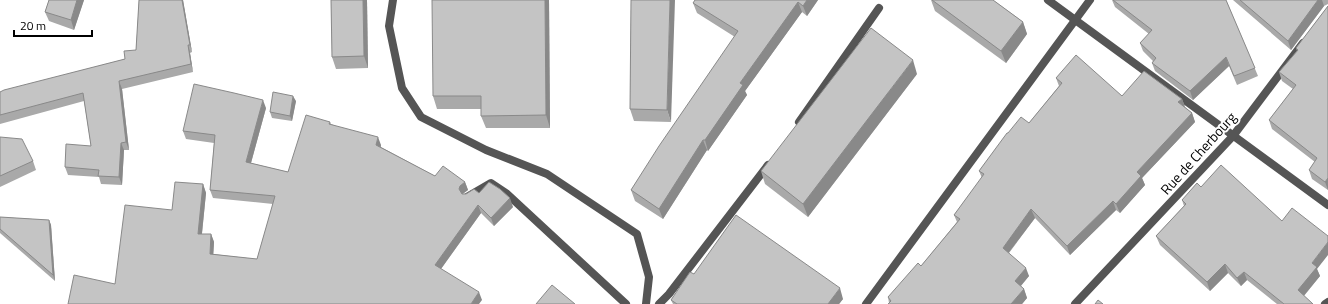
<svg xmlns="http://www.w3.org/2000/svg" width="1328" height="304" font-family="'Titillium Web',sans-serif">
	<rect width="100%" height="100%" fill="#fff"/>
	<g fill="none" stroke-linecap="round" stroke-linejoin="round">
		<!-- service -->
		<g stroke="#555" stroke-width="8">
			<path d="M393,0L389,26L402,88L421,117L486,150L547,174L637,234L649,277L646,304"/>
			<path d="M799,122L879,8"/>
			<path d="M659,304L669,294L768,165"/>
		</g>
		<!-- minor -->
		<g stroke="#555" stroke-width="8">
			<path d="M1048,0L1328,205"/>
			<path d="M467,197L491,183L506,193L626,304"/>
			<path d="M866,304L1090,0"/>
			<path d="M1075,304L1233,136L1303,43"/>
			<path d="M1325,304L1328,302"/>
		</g>
	</g>
	<!-- wall -->
	<g fill="#a9a9a9">
		<path d="M49,0H84L74,30L49,21L45,12Z"/>
		<path d="M139,0H183L192,52L190,53L193,72L122,89L129,150H124L122,185L101,184L99,177L68,175L65,167L91,146L84,101L0,124V92L125,59L136,50Z"/>
		<path d="M331,0H367L368,68L336,69L332,57Z"/>
		<path d="M549,0L550,128H486L481,116V109H437L433,96Z"/>
		<path d="M631,0L671,122L634,121L630,109Z"/>
		<path d="M695,0H818L807,16L802,12L745,91L747,95L708,151L707,150L663,219L635,201L631,190L735,37L697,13L693,3Z"/>
		<path d="M931,0H993L1023,22L1027,34L1006,63L935,11Z"/>
		<path d="M1112,0H1226L1258,76L1237,85L1229,66L1193,100L1155,71L1152,63L1153,61L1143,51L1140,43L1149,34L1115,7Z"/>
		<path d="M1233,0H1328V4L1324,6L1291,50Z"/>
		<path d="M1328,6V190L1312,179L1309,170L1315,162L1272,129L1269,120L1293,89L1282,81L1279,72L1297,51L1296,48Z"/>
		<path d="M917,74L808,217L765,184L761,171Z"/>
		<path d="M1056,78L1122,96L1182,99L1185,107L1192,113L1195,122L1142,178L1145,185L1120,213L1116,210L1070,255L1035,218L1009,253L1029,276L1021,286L1024,289L1027,298L1022,304H888L889,303L888,297L921,266L957,222L954,215L982,178L979,171L1008,133L1029,123L1059,86Z"/>
		<path d="M296,101L292,121L272,118L270,112Z"/>
		<path d="M266,108L251,163L288,172L330,122L331,124L381,145V147L435,176L465,182L468,190L463,194L479,193L513,207L494,226L481,213L441,269L482,300L115,284L172,210L203,184L206,193L202,234H211L214,242L213,254L257,259L273,204L213,198L210,190L214,143L186,139L183,131Z"/>
		<path d="M0,137L33,161L36,170L0,187Z"/>
		<path d="M1201,187L1317,269L1320,276L1304,296L1313,304H1277L1247,280L1241,286L1228,273L1210,291L1160,245L1156,236L1184,206L1182,200Z"/>
		<path d="M0,217L49,220L51,225L55,281L0,233Z"/>
		<path d="M694,274L843,299L839,304H673L671,300Z"/>
	</g>
	<!-- shaded-wall -->
	<g fill="#898989">
		<path d="M77,0H84L74,30L71,20Z"/>
		<path d="M182,0H183L192,52L190,45Z"/>
		<path d="M363,0H367L368,68L364,56Z"/>
		<path d="M545,0H549L550,128L546,115Z"/>
		<path d="M670,0H675L671,122L667,110Z"/>
		<path d="M807,0H818L807,16L803,6Z"/>
		<path d="M1318,0H1322L1324,6L1291,50L1288,41Z"/>
		<path d="M798,2L802,12L745,91L747,95L708,151L705,140L740,83Z"/>
		<path d="M1023,22L1027,34L1006,63L1001,51Z"/>
		<path d="M188,45L190,53L193,72L191,64Z"/>
		<path d="M1226,57L1229,66L1193,100L1190,91Z"/>
		<path d="M913,60L917,74L808,217L803,204Z"/>
		<path d="M119,81L122,89L129,150L126,142Z"/>
		<path d="M293,96L296,101L292,121L290,116Z"/>
		<path d="M1182,99L1185,107L1178,102Z"/>
		<path d="M263,100L266,108L249,170L246,162Z"/>
		<path d="M1192,113L1195,122L1142,178L1145,185L1120,213L1116,204L1137,172Z"/>
		<path d="M378,137L381,145L379,153L376,145Z"/>
		<path d="M703,140L707,150L663,219L659,209Z"/>
		<path d="M121,143L124,150L122,185L119,177Z"/>
		<path d="M1328,178V190L1325,182Z"/>
		<path d="M465,182L468,190L462,194V197L459,189L460,186Z"/>
		<path d="M203,184L206,193L201,242L198,234Z"/>
		<path d="M510,198L513,207L494,226L491,218Z"/>
		<path d="M1113,201L1116,210L1070,255L1067,246Z"/>
		<path d="M478,205L481,213L438,273L435,265Z"/>
		<path d="M1031,209L1035,218L1006,256L1003,248Z"/>
		<path d="M49,220L51,225L55,281L53,275Z"/>
		<path d="M211,234L214,242L213,262L210,254Z"/>
		<path d="M1328,242V255L1317,269L1320,276L1301,299L1298,290L1312,263Z"/>
		<path d="M1225,264L1228,273L1210,291L1207,282Z"/>
		<path d="M1026,268L1029,276L1018,289L1015,281Z"/>
		<path d="M1244,272L1247,280L1241,286L1237,278Z"/>
		<path d="M840,288L843,299L839,304H828Z"/>
		<path d="M1024,289L1027,298L1022,304H1011Z"/>
		<path d="M479,292L482,300L479,304H471Z"/>
	</g>
	<!-- building -->
	<g fill="#c4c4c4" stroke="#898989">
		<path d="M49,0H77L71,20L45,12Z"/>
		<path d="M139,0H182L190,45H188L191,64L119,81L126,142L121,143L119,177L98,176L99,170L65,167L66,144L91,146L83,93L0,115V92L4,90L125,59L124,51L136,50Z"/>
		<path d="M331,0H363L364,56L332,57Z"/>
		<path d="M432,0H545L546,115L481,116V96H433Z"/>
		<path d="M631,0H670L667,110L630,109Z"/>
		<path d="M695,0H807L803,6L798,2L740,83L743,85L705,140H703L659,209L631,190L659,146L738,31L693,3Z"/>
		<path d="M932,0H993L1023,22L1001,51Z"/>
		<path d="M1113,0H1226L1255,68L1234,76L1226,57L1190,91L1152,63L1156,58L1140,43L1152,30Z"/>
		<path d="M1240,0H1318L1288,41Z"/>
		<path d="M1328,6V178L1325,182L1309,170L1317,158L1269,120L1296,85L1279,72L1298,50L1296,48Z"/>
		<path d="M871,28L913,60L803,204L761,171Z"/>
		<path d="M1076,55L1122,96L1144,71L1182,99L1178,102L1192,113L1137,172L1141,176L1116,204L1113,201L1067,246L1031,209L1003,248L1026,268L1015,281L1024,289L1011,304H888L891,301L888,297L918,263L921,266L960,219L954,215L984,174L979,171L1007,133H1008L1021,117L1029,123L1062,83L1056,78Z"/>
		<path d="M194,84L234,93L263,100L246,162L288,172L306,115L330,122L329,124L378,137L376,145L435,176L443,166L465,182L460,186L459,189L462,194H466L474,189L479,193L489,182L500,189L510,198L491,218L478,205L435,265L479,292L471,304H68L74,275L115,284L125,205L172,210L175,182L203,184L198,234H211L210,254L257,259L275,196L210,190L215,135L183,131Z"/>
		<path d="M273,92L293,96L290,116L270,112Z"/>
		<path d="M0,137L22,139L33,161L0,176Z"/>
		<path d="M1221,165L1282,221L1292,208L1328,236V242L1312,263L1317,267L1298,290L1313,304H1284L1244,272L1237,278L1225,264L1207,282L1156,236L1186,204L1182,200L1197,183L1201,187Z"/>
		<path d="M736,215L840,288L828,304H677L671,300L690,272L694,274Z"/>
		<path d="M0,217L49,220L53,275L0,229Z"/>
		<path d="M552,285L575,304H536Z"/>
		<path d="M1098,300L1103,304H1095Z"/>
	</g>
	<g text-anchor="middle" dominant-baseline="central" stroke-width="4" stroke-linejoin="round" paint-order="stroke">
		<!-- street labels -->
		<g font-size="14" fill="#000" stroke="#fff">
			<text transform="translate(1198 153) rotate(-48)">Rue de Cherbourg</text>
		</g>
	</g>
	<!-- scale -->
	<path d="M14 30v6h78v-6" fill="none" stroke="#000000" stroke-width="2"/>
	<text x="20" y="30" font-size="12" fill="#000000" stroke="#ffffff" stroke-width="3" paint-order="stroke">20 m</text>
</svg>
